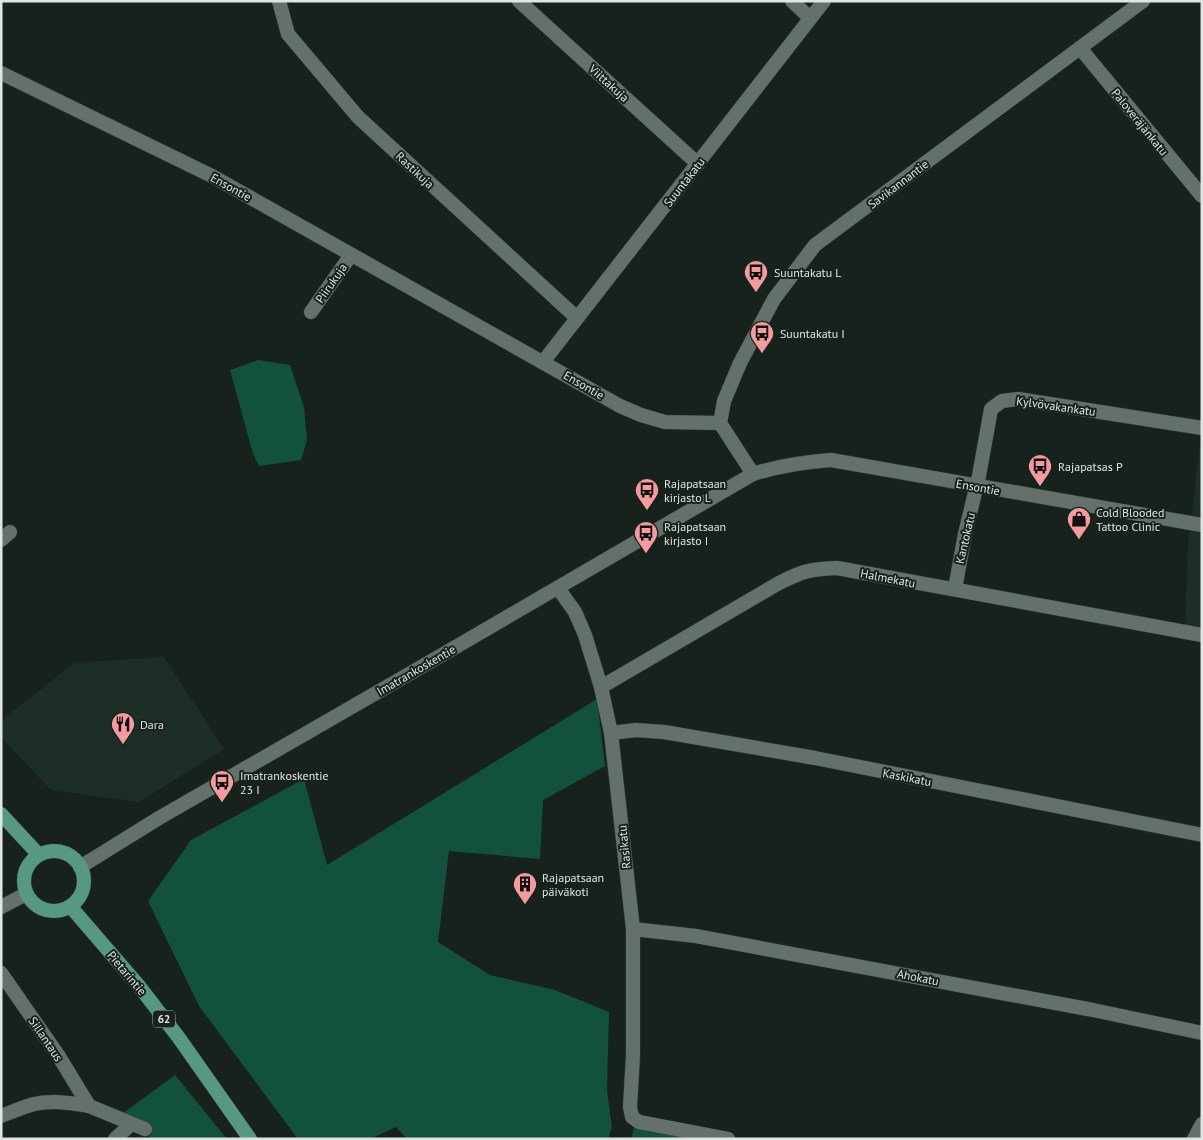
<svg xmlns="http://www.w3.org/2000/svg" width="1203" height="1140" font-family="'PT Sans',sans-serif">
	<rect width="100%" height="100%" fill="#18221d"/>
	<!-- built -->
	<g fill="#1d2e27">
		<path d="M1201,438H1202V630L1185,627L1188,544Z"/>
		<path d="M164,657L224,749L139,802L51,790L1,737V721L74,663Z"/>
	</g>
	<!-- green -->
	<g fill="#12513d">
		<path d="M258,360L290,365L304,407L307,440L301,460L259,466L253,454L230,370Z"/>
		<path d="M597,699L605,766L543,800L540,859L449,851L438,942L490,975L555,990L609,1012L607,1090L612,1127L608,1139H407L396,1127L370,1139H298L199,1006L148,901L191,840L304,779L327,865Z"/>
		<path d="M175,1075L227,1139H153L122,1114Z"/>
		<path d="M635,1125L703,1139H631Z"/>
	</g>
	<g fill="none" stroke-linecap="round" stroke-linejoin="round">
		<!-- minor casing -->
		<g stroke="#343b38" stroke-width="15">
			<g id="minor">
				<path d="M279,1L288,34L358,117L577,318"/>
				<path d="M519,1L698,164"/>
				<path d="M792,1L810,18"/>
				<path d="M1080,48L1202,196"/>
				<path d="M1,73L212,176L620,406L641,415L665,422L720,423"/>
				<path d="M311,312L351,255"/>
				<path d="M543,362L824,1"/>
				<path d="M1,540L10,532"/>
				<path d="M558,588L575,612L585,635L601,687L611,733L633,929V1055L630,1107L632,1117L639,1122L728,1139"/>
				<path d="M955,589L965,534L979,476L991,409L1002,401L1018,399L1202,428"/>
				<path d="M601,687L779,583C803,571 810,569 837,568L1202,635"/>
				<path d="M611,733L636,730L664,732L815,758L1202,835"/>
				<path d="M633,929L696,936L1093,1010L1202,1033"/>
				<path d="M1,973L58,1055L89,1106L145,1129"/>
				<path d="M1,1116C12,1112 23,1107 34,1104C53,1100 70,1103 89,1106"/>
				<path d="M115,1139L131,1124"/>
				<path d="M1194,1139L1202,1124"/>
			</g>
		</g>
		<!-- tertiary casing -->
		<g stroke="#343b38" stroke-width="15">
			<g id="tertiary">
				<path d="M753,474L720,423L724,401L740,363L774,299L815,245L1143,1"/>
				<path d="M80,867L159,818L416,670L753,474C779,466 803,462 831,460L1202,525"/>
			</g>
		</g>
		<!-- secondary casing -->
		<g stroke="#343b38" stroke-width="15">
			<path id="secondary" d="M1,907L26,894"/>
		</g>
		<!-- primary casing -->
		<g stroke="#343b38" stroke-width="15">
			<g id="primary">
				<path d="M1,814L39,855"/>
				<circle cx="54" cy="881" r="30"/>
				<path d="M70,906L139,986L179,1038L250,1139"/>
			</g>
		</g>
		<!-- minor -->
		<use href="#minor" stroke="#64706a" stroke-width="14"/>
		<!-- tertiary -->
		<use href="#tertiary" stroke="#64706a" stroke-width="14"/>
		<!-- secondary -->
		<use href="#secondary" stroke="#64706a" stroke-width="14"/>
		<!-- primary -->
		<use href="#primary" stroke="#569880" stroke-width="14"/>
	</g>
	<!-- icons -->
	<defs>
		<g id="bus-pin" transform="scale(1.25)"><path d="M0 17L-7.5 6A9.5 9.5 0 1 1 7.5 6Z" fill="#f49b9f" stroke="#18221d"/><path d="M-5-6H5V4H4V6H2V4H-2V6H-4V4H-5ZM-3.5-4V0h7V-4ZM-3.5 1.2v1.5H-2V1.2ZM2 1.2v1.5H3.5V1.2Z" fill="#111"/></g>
		<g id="shop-pin" transform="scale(1.25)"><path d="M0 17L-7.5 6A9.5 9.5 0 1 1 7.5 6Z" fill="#f49b9f" stroke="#18221d"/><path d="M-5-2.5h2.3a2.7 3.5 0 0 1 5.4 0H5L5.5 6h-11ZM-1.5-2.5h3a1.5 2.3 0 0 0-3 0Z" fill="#111"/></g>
		<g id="restaurant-pin" transform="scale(1.25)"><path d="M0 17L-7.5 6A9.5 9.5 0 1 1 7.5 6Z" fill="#f49b9f" stroke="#18221d"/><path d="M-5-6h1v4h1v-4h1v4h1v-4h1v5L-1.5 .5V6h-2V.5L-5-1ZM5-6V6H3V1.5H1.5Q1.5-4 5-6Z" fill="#111"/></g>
		<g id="building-pin" transform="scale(1.25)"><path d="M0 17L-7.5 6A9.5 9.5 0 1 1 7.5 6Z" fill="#f49b9f" stroke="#18221d"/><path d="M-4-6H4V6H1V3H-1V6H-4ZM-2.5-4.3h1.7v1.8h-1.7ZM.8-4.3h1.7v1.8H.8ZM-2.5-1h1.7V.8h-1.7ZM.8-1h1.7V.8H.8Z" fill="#111"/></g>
	</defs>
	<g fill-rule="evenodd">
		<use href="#bus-pin" x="756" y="272"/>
		<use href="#bus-pin" x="762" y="333"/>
		<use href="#bus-pin" x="1040" y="466"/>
		<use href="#bus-pin" x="647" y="490"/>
		<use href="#shop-pin" x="1079" y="519"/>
		<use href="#bus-pin" x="646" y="533"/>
		<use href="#restaurant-pin" x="123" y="724"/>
		<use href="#bus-pin" x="222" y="782"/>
		<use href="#building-pin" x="525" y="884"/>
	</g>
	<g text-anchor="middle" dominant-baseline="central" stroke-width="4" stroke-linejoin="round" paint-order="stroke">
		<!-- shield labels -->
		<rect fill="#18221d" stroke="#a3aaa7" stroke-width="1" x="153" y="1010.5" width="22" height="17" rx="4"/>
		<g font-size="11" font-weight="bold" fill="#dfe5e2">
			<text x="164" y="1019">62</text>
		</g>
		<!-- street labels -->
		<g font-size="12" fill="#dfe5e2" stroke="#18221d">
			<text transform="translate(609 83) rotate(42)">Viittakuja</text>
			<text transform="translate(1140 122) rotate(51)">Paloveräjänkatu</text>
			<text transform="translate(415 170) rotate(43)">Rastikuja</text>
			<text transform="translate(684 182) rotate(-52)">Suuntakatu</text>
			<text transform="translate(898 184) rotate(-37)">Savikannantie</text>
			<text transform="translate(231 187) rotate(29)">Ensontie</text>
			<text transform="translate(331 283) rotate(-55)">Piirukuja</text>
			<text transform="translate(584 385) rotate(30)">Ensontie</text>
			<text transform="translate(1056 406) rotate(8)">Kylvövakankatu</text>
			<text transform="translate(978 487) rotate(10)">Ensontie</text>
			<text transform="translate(965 538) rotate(-77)">Kantokatu</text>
			<text transform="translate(888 578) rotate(11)">Halmekatu</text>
			<text transform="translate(416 670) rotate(-30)">Imatrankoskentie</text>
			<text transform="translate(907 777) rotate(11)">Kaskikatu</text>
			<text transform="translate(624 847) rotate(-96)">Rasikatu</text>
			<text transform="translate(127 973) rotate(50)">Pietarintie</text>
			<text transform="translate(918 977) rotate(11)">Ahokatu</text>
			<text transform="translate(46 1039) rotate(56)">Sillantaus</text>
		</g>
		<!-- poi labels -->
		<g font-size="12" fill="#dfe5e2" stroke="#18221d" text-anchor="start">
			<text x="774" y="272">Suuntakatu L</text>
			<text x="780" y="333">Suuntakatu I</text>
			<text x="1058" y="466">Rajapatsas P</text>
			<text x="664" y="483">Rajapatsaan<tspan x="664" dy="14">kirjasto L</tspan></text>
			<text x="1096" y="512">Cold Blooded<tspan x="1096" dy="14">Tattoo Clinic</tspan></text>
			<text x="664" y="526">Rajapatsaan<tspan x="664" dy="14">kirjasto I</tspan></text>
			<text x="140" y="724">Dara</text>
			<text x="240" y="775">Imatrankoskentie<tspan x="240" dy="14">23 I</tspan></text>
			<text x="542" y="877">Rajapatsaan<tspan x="542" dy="14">päiväkoti</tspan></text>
		</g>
	</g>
	<!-- border -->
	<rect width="1203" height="1140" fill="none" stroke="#dfe5e2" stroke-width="5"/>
</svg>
